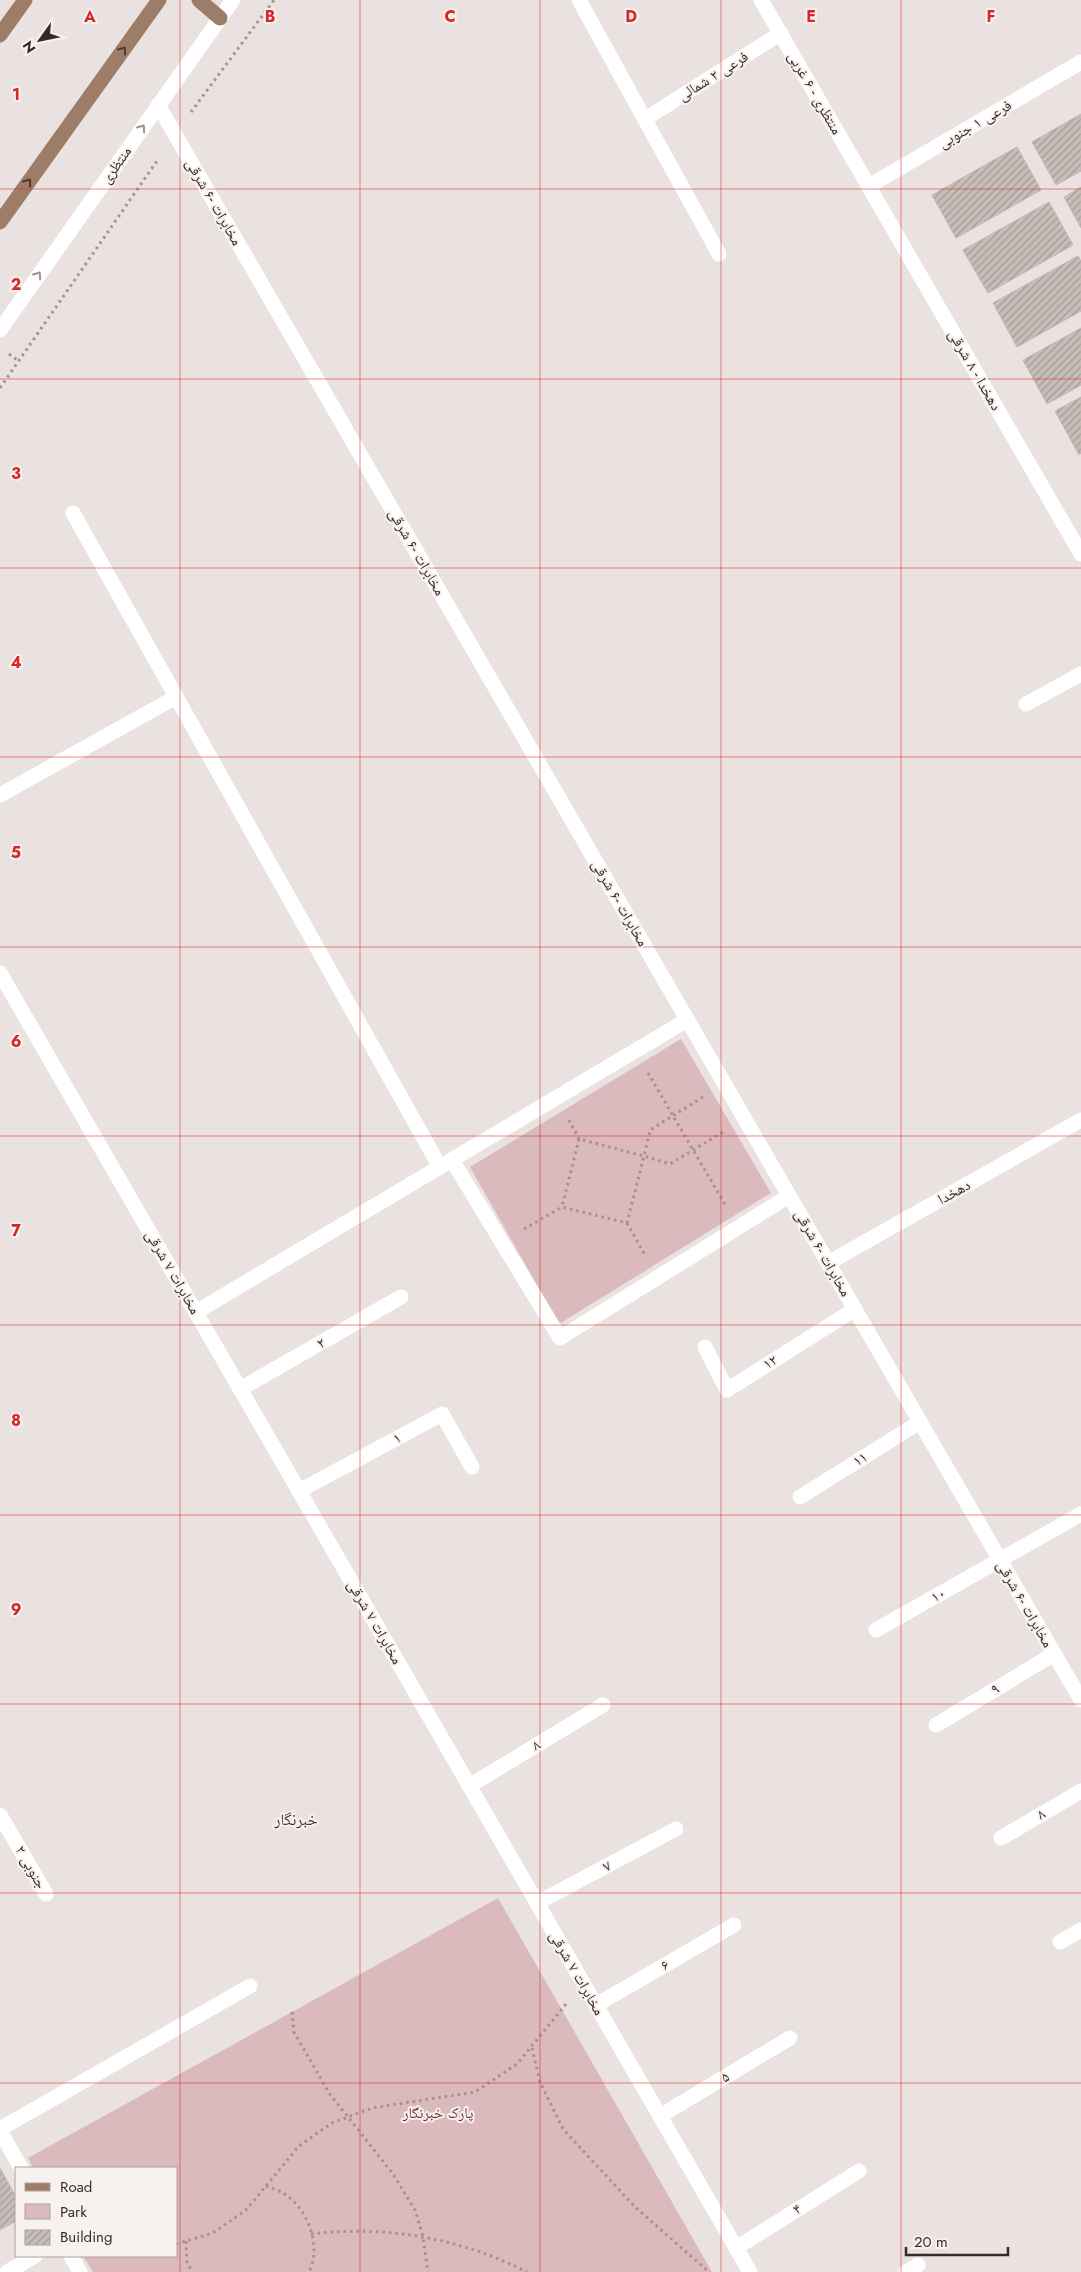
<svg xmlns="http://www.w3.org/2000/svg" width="1081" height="2272" font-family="Jost,'Noto Naskh Arabic',sans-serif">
	<defs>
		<pattern id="building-hatch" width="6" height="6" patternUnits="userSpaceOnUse" patternTransform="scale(1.25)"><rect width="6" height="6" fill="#c7bdb9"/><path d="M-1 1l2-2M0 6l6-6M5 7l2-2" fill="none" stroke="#a39a96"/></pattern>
	</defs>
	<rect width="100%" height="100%" fill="#eae2e0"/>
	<!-- green -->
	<g fill="#dababd">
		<path d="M681,1039L771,1193L559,1324L470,1167Z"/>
		<path d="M498,1898L712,2272H93L83,2256H176V2168H33L28,2158Z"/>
	</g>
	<!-- building -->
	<g fill="url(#building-hatch)" stroke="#c3b7b3">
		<path d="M1081,114V171L1056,185L1032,142Z"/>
		<path d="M1017,147L1041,190L956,238L932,195Z"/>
		<path d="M1081,187V228L1064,197Z"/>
		<path d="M1049,202L1073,245L988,293L963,250Z"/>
		<path d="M1078,256L1081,261V311L1017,347L993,303Z"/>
		<path d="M1081,328V385L1047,404L1023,360Z"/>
		<path d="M1081,397V453L1079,455L1055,411Z"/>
		<path d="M0,2168L16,2197V2221L0,2230Z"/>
	</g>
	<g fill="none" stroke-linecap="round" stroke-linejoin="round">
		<!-- path -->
		<g stroke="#ab9083" stroke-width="3" stroke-dasharray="2.5 4" stroke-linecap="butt">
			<path d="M191,112L274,0"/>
			<path d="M9,354L19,361"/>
			<path d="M0,388L159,158"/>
			<path d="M648,1073L726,1206"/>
			<path d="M703,1097L650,1130L644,1156L670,1164L723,1132"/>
			<path d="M569,1120L579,1139"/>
			<path d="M627,1223L645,1255"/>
			<path d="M524,1229L562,1207L627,1223L644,1156L579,1139L562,1207"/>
			<path d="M292,2012L294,2032L329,2093L393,2174L415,2210L423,2237L428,2272"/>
			<path d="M532,2048L540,2082L563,2129L635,2207L709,2272"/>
			<path d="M266,2186C271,2188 278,2190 283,2193C308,2208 322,2246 309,2272"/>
			<path d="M311,2234C386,2225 460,2238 527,2272"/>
			<path d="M186,2241L187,2262L192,2272"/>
			<path d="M176,2244L213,2233L246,2210L299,2146L332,2123L372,2108L475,2092L517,2064L566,2004"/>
		</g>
		<!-- minor -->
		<g stroke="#fff" stroke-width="15">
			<path d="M579,0L719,254"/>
			<path d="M761,0L1081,554"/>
			<path d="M158,105L1081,1700"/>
			<path d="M645,119L781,33"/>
			<path d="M869,186L1081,62"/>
			<path d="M0,330L233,0"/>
			<path d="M73,513L440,1167"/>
			<path d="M1026,704L1081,674"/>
			<path d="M0,795L176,697"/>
			<path d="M0,973L750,2272"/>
			<path d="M452,1160L560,1338L789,1196"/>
			<path d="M828,1263L1081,1120"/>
			<path d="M196,1312L687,1020"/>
			<path d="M705,1347L727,1390L855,1309"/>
			<path d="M240,1389L401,1297"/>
			<path d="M299,1491L442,1414L472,1467"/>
			<path d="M800,1497L920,1422"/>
			<path d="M876,1630L1081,1514"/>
			<path d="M936,1725L1054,1654"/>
			<path d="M469,1786L603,1705"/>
			<path d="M0,1815L46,1894"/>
			<path d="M1001,1838L1081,1791"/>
			<path d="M537,1903L676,1829"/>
			<path d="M1060,1942L1081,1930"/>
			<path d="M596,2005L734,1925"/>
			<path d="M660,2116L790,2038"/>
			<path d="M0,2129L250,1986"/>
			<path d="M0,2131L21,2168"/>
			<path d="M736,2248L859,2171"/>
			<path d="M71,2256L80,2272"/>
			<path d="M7,2272L35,2256"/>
			<path d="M906,2272L918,2265"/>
		</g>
		<!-- major -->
		<g stroke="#9d7d68" stroke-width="15">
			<path d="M199,0L220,18"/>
			<path d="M0,35L25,0"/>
			<path d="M0,222L159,0"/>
		</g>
	</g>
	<!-- one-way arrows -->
	<defs><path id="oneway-chevron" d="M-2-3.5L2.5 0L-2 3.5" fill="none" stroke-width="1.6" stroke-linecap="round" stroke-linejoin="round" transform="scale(1.25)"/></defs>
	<g stroke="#4d3b30">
		<use href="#oneway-chevron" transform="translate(123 50) rotate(-54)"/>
		<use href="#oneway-chevron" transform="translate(28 182) rotate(-54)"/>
	</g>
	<g stroke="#9c9590">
		<use href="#oneway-chevron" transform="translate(142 128) rotate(-55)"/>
		<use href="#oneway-chevron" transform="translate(38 275) rotate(-55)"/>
	</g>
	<!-- grid -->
	<path fill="none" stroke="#d62828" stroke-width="1" stroke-opacity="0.55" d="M180,0V2272M360,0V2272M540,0V2272M721,0V2272M901,0V2272M0,189H1081M0,379H1081M0,568H1081M0,757H1081M0,947H1081M0,1136H1081M0,1325H1081M0,1515H1081M0,1704H1081M0,1893H1081M0,2083H1081"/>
	<g text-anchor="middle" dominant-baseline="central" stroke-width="4" stroke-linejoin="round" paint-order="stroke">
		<!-- street labels -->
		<g font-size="15" fill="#392b22" stroke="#f7f1f0">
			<text transform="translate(713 76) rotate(-32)">فرعی ۲ شمالی</text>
			<text transform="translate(815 93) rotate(60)">منتظری - ۶ غربی</text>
			<text transform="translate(975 124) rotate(-30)">فرعی ۱ جنوبی</text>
			<text transform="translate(116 165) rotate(-55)">منتظری</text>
			<text transform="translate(214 202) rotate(60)">مخابرات -۶ شرقی</text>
			<text transform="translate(975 370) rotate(60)">دهخدا - ۸ شرقی</text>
			<text transform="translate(417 552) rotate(60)">مخابرات -۶ شرقی</text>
			<text transform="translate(620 903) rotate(60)">مخابرات -۶ شرقی</text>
			<text transform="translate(954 1192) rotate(-29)">دهخدا</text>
			<text transform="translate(823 1253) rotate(60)">مخابرات -۶ شرقی</text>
			<text transform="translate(173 1272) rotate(60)">مخابرات ۷ شرقی</text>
			<text transform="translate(321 1343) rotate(-30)">۲</text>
			<text transform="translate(770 1362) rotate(-32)">۱۲</text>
			<text transform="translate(397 1438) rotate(-28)">۱</text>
			<text transform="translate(860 1459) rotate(-32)">۱۱</text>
			<text transform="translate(938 1595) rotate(-29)">۱۰</text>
			<text transform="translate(1025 1604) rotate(60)">مخابرات -۶ شرقی</text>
			<text transform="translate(375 1622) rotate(60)">مخابرات ۷ شرقی</text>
			<text transform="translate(995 1689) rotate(-31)">۹</text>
			<text transform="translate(536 1745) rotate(-31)">۸</text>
			<text transform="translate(1041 1814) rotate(-31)">۸</text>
			<text transform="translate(607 1866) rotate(-28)">۷</text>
			<text transform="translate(31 1867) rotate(60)">۲ جنوبی</text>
			<text transform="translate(665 1965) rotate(-30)">۶</text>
			<text transform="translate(577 1973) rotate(60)">مخابرات ۷ شرقی</text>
			<text transform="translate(725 2077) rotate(-31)">۵</text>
			<text transform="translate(797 2209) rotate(-32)">۴</text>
		</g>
		<!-- park labels -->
		<g font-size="15" fill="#6d322f" stroke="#f7f1f0">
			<text x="438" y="2113">پارک خبرنگار</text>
		</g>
		<!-- neighbourhood labels -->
		<g font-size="16" fill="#4a3120" stroke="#f7f1f0">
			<text x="296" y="1819">خبرنگار</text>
		</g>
	</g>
	<g font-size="16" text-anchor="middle" font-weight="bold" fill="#d62828" stroke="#f7f1f0" stroke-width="4" stroke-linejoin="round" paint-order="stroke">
		<text x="90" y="22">A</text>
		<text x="270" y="22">B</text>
		<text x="450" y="22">C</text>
		<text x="631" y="22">D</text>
		<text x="811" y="22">E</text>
		<text x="991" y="22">F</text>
		<text x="16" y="100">1</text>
		<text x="16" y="290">2</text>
		<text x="16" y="479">3</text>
		<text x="16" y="668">4</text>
		<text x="16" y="858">5</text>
		<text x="16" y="1047">6</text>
		<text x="16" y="1236">7</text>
		<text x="16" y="1426">8</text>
		<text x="16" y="1615">9</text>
	</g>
	<!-- legend -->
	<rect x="15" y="2167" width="162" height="90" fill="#f7f1f0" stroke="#aba29e"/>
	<rect x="25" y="2183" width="25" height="8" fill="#9d7d68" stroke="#aba29e"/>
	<text x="60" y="2192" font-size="15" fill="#392b22">Road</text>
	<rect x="25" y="2204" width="25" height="15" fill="#dababd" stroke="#aba29e"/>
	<text x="60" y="2217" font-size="15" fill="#392b22">Park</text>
	<rect x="25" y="2230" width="25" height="15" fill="url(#building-hatch)" stroke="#aba29e"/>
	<text x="60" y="2242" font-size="15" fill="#392b22">Building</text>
	<!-- north arrow -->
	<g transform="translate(40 40) rotate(237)" stroke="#f7f1f0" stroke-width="4" paint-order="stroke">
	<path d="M0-4L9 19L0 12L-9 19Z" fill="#392b22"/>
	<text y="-8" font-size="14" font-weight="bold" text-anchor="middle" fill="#392b22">N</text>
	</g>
	<!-- scale -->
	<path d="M906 2247v8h102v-8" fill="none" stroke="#392b22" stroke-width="2.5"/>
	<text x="914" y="2247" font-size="15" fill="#392b22" stroke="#f7f1f0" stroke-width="4" paint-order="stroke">20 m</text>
</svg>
